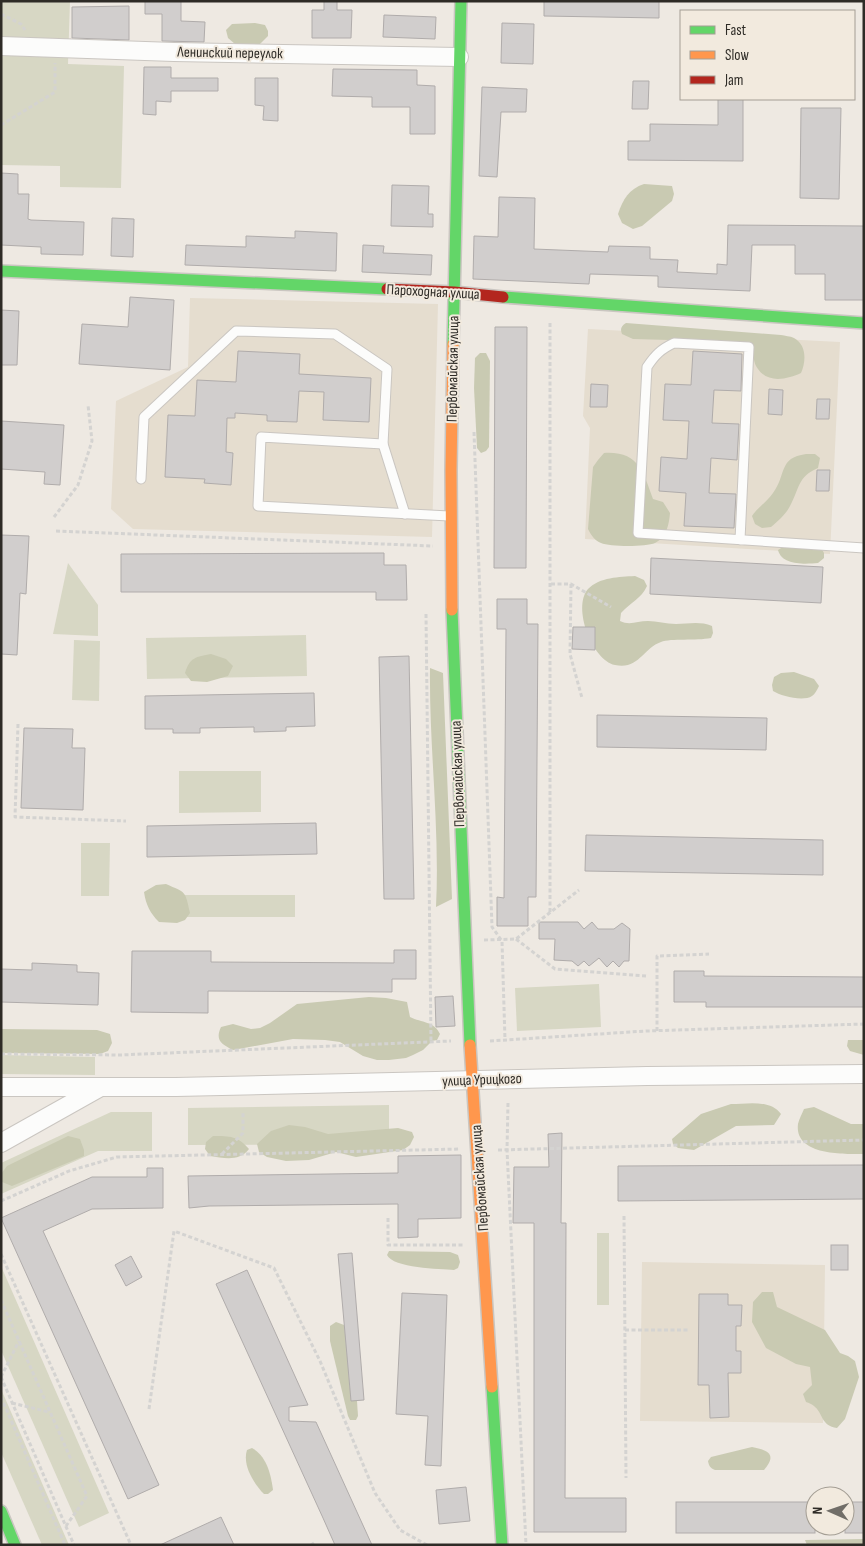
<svg xmlns="http://www.w3.org/2000/svg" width="865" height="1546" font-family="'Sofia Sans Condensed',sans-serif">
	<rect width="100%" height="100%" fill="#eee9e2"/>
	<!-- built -->
	<g fill="#e5ddcf">
		<path d="M190,298L438,304L432,537L133,529L111,509L116,401L188,367Z"/>
		<path d="M588,329L840,342L830,554L585,539L590,428L583,416Z"/>
		<path d="M642,1262L825,1265L823,1423L640,1421Z"/>
	</g>
	<!-- green -->
	<g fill="#d7d7c4">
		<path d="M1,1H70L68,64L124,66L121,188L60,187V166L1,165Z"/>
		<path d="M68,563L98,605V636L53,634Z"/>
		<path d="M306,635L307,676L147,679L146,638Z"/>
		<path d="M74,640L100,641L99,701L72,700Z"/>
		<path d="M179,771H261V812L179,813Z"/>
		<path d="M81,843H110L109,896H81Z"/>
		<rect x="163" y="895" width="132" height="22"/>
		<path d="M599,984L601,1027L517,1031L515,988Z"/>
		<path d="M1,1055L95,1057V1075L1,1074Z"/>
		<path d="M389,1105V1144L188,1145V1108Z"/>
		<path d="M111,1112H152V1151H98L1,1194V1163Z"/>
		<rect x="597" y="1233" width="12" height="72"/>
		<path d="M1,1266L109,1513L79,1527L1,1350Z"/>
		<path d="M1,1389L69,1545H42L1,1452Z"/>
	</g>
	<!-- forest -->
	<g fill="#c9cab2">
		<path d="M255,23L265,25L268,31V36L260,44H235L228,38L226,30L232,24Z"/>
		<path d="M644,184L672,186L674,194L672,201L642,226L633,229L622,223L618,214C623,199 629,189 644,184Z"/>
		<path d="M626,323L781,335C785,336 790,336 794,338C807,345 806,362 801,373C788,379 768,384 758,369C750,358 759,354 742,342L633,339L622,334C620,329 621,326 626,323Z"/>
		<path d="M480,353H486L490,361L489,447L486,451L481,453L477,448L474,388L475,358Z"/>
		<path d="M604,453C639,451 643,472 653,499L663,502L670,513C669,524 667,537 655,543C646,547 610,547 601,543C595,541 591,535 588,529L593,467L598,460Z"/>
		<path d="M806,454H815L820,458L818,468C797,477 800,488 790,506C786,514 778,521 771,527L762,528L755,524L752,516C758,507 767,502 773,493C787,474 778,458 806,454Z"/>
		<path d="M783,547L821,548L824,553V558L818,563C806,564 782,566 778,550Z"/>
		<path d="M635,576L644,580L647,586C641,599 631,602 621,613L620,621C630,626 637,621 648,621C657,621 666,624 676,624C688,624 700,621 712,626L713,633L711,638C696,641 671,638 661,642C643,648 639,670 615,665C592,660 572,607 588,589C600,577 619,577 635,576Z"/>
		<path d="M211,654L226,659L233,666L228,676L207,682L191,681L185,673C190,657 196,657 211,654Z"/>
		<path d="M430,668L443,673L452,899L436,907C440,828 429,748 430,668Z"/>
		<path d="M794,672L814,679L819,686C817,690 815,694 812,696C803,702 781,696 773,691L772,685L774,677L781,673Z"/>
		<path d="M166,884C186,893 185,890 190,913L185,920L177,923L159,922C150,913 146,905 144,892L156,885Z"/>
		<path d="M369,997L386,998L407,1002L410,1017C422,1023 434,1021 440,1034L437,1040L432,1041L423,1050L413,1055L406,1058L389,1060H377L363,1056L340,1042L325,1040L293,1039L233,1050C221,1044 215,1040 221,1027L233,1024L251,1029L260,1028L270,1023L297,1004Z"/>
		<path d="M1,1029L97,1030L110,1034L112,1043L108,1051L100,1054L1,1053Z"/>
		<path d="M848,1040H864V1055L850,1051L847,1046Z"/>
		<path d="M731,1104C747,1104 770,1099 781,1114L774,1125L736,1126L694,1150L678,1148L673,1144L672,1139L701,1114Z"/>
		<path d="M814,1107L851,1124H864V1154C845,1154 794,1156 798,1124C799,1119 802,1114 804,1109Z"/>
		<path d="M289,1125L305,1127L328,1134L398,1128L412,1132L414,1137L410,1145L403,1150L356,1157L336,1152L309,1160L286,1161L267,1157L259,1152L257,1144L271,1131Z"/>
		<path d="M68,1136L80,1139L84,1150V1156L12,1186L2,1182L1,1174L7,1166Z"/>
		<path d="M213,1136C230,1136 238,1136 249,1149C239,1162 224,1158 210,1156L205,1149L206,1142Z"/>
		<path d="M389,1251L450,1252L458,1255L460,1262L458,1268L454,1270C440,1269 393,1268 387,1255Z"/>
		<path d="M762,1292H773L777,1307L825,1330L840,1353L848,1356L855,1361L859,1377L845,1419L837,1428C821,1426 823,1413 814,1406C812,1404 809,1403 806,1402L803,1394L812,1385L810,1367L796,1364L766,1348L752,1322L753,1302Z"/>
		<path d="M336,1322L344,1325L353,1343L358,1416L356,1420H350L348,1416L330,1341V1326Z"/>
		<path d="M752,1447C767,1450 778,1454 764,1470H715C710,1468 709,1466 708,1461L711,1457Z"/>
		<path d="M252,1448C267,1456 271,1475 273,1490L268,1494H264C254,1484 242,1465 247,1450Z"/>
		<path d="M864,1539V1545H807L805,1540Z"/>
	</g>
	<!-- building -->
	<g fill="#d1cecd" stroke="#b0acab">
		<path d="M145,1H181V21L205,22L204,42L162,41V14H145Z"/>
		<path d="M324,1H337V10H352L351,38H312V10H324Z"/>
		<path d="M544,1H659V18L544,16Z"/>
		<path d="M129,6V40L72,38V7Z"/>
		<path d="M384,15L436,17L435,39L383,37Z"/>
		<path d="M502,23L534,24L533,64L501,63Z"/>
		<path d="M144,67H171V78H218V91H171V102L156,101V115L143,114Z"/>
		<path d="M333,69L417,70V85L435,86V134H410V107H372V97L332,96Z"/>
		<path d="M255,78H278V121L263,120L264,106L255,105Z"/>
		<path d="M633,81H649L648,109H632Z"/>
		<path d="M482,87L527,89L526,112H501L497,177L479,176Z"/>
		<path d="M718,99H743V161L628,160V141H650V124L718,125Z"/>
		<path d="M801,108H841L839,199L800,198Z"/>
		<path d="M1,173L18,174V194H29L28,219L31,220L84,222L83,255L41,254V247L1,245Z"/>
		<path d="M392,185L429,186L428,214H433V227L391,226Z"/>
		<path d="M499,197L535,198L534,249L608,252L609,246L650,247V259L678,260L677,272L717,274V264L727,265L728,225L864,226V300H825V274H795V245H752L750,291L658,287V276L590,274L589,284L473,279L474,236L498,237Z"/>
		<path d="M112,218L134,219L133,257L111,256Z"/>
		<path d="M295,231L337,233L336,271L185,265L186,245L246,247V236L295,238Z"/>
		<path d="M363,245L384,246L383,253L432,255L431,275L362,272Z"/>
		<path d="M130,297L174,300L170,370L79,364L82,324L128,327Z"/>
		<path d="M1,310L19,311L17,365H1Z"/>
		<path d="M495,327H527L526,568H494Z"/>
		<path d="M238,351L300,354L299,374L371,378L369,422L323,420L324,392L299,391L297,422L267,421V415L235,413V418H227L226,452L233,453L231,485L204,483L205,479L165,477L168,415L195,416L197,380L236,382Z"/>
		<path d="M693,351L742,354L741,391L714,390L712,423L739,424L737,460L711,458L709,493L736,494L734,528L684,526L686,493L659,491L661,457L687,459L689,421L663,420L665,384L691,385Z"/>
		<path d="M591,384L608,385L607,407H590Z"/>
		<path d="M769,389L783,390L782,415L768,414Z"/>
		<path d="M817,399H830L829,419H816Z"/>
		<path d="M1,421L64,425L60,485L44,484L45,472L1,469Z"/>
		<path d="M817,470H830L829,491H816Z"/>
		<path d="M1,535L29,536L26,594L20,593L17,655L1,654Z"/>
		<path d="M384,553V565H406L407,600H376V592H121V554Z"/>
		<path d="M651,558L823,567L821,603L650,594Z"/>
		<path d="M497,599H527V624H538L536,897H528V926H497V897L504,898L506,629H497Z"/>
		<path d="M573,627H595V650L572,649Z"/>
		<path d="M409,656L414,899H384L379,657Z"/>
		<path d="M314,693L315,726L286,727V731L254,732V727L200,728V733H173V729H145V696Z"/>
		<path d="M597,715L767,718L766,750L597,747Z"/>
		<path d="M24,728L73,729L72,748H85L83,810L21,808Z"/>
		<path d="M316,823L317,854L147,857V826Z"/>
		<path d="M586,835L823,840V875L585,871Z"/>
		<path d="M539,922H578L584,929L592,922L598,929H614L622,923L630,929L629,961H624L619,967L613,961L607,967L599,958L589,966L584,961L578,966L572,961L554,960L555,939H539Z"/>
		<path d="M394,950H416V979H392V992L208,991V1013L131,1012L132,951H211V962L394,963Z"/>
		<path d="M32,963L77,965V972L99,973L98,1005L1,1002V969L32,970Z"/>
		<path d="M674,971H704V976L864,977V1007H706V1002H674Z"/>
		<path d="M453,996L455,1026L436,1027L435,997Z"/>
		<path d="M562,1133L561,1223H566L565,1498H626V1532H534V1223H513L514,1167H549L548,1134Z"/>
		<path d="M461,1155V1218L418,1219V1237L398,1238V1204L209,1206L189,1208L188,1176L398,1173V1156Z"/>
		<path d="M864,1165V1199L618,1201V1166Z"/>
		<path d="M147,1168H163V1208L92,1209L43,1231L159,1485L128,1499L1,1218L92,1177H147Z"/>
		<rect x="831" y="1245" width="17" height="25"/>
		<path d="M352,1253L364,1400L351,1401L338,1254Z"/>
		<path d="M131,1256L142,1277L126,1286L115,1265Z"/>
		<path d="M247,1270L308,1405L289,1407V1421L316,1422L372,1545H335L323,1518L216,1284Z"/>
		<path d="M402,1293L447,1295L441,1466L425,1465L428,1416L396,1414Z"/>
		<path d="M699,1294H728V1305H742L741,1326H736V1351H741V1373H728L729,1417L710,1418L709,1385H698Z"/>
		<path d="M466,1487L470,1521L439,1524L436,1490Z"/>
		<rect x="676" y="1502" width="139" height="31"/>
		<rect x="845" y="1502" width="19" height="31"/>
		<path d="M221,1517L234,1545H160Z"/>
	</g>
	<g fill="none" stroke-linecap="round" stroke-linejoin="round">
		<!-- lane casing -->
		<g stroke="#cac6c1" stroke-width="11">
			<g id="lane">
				<path d="M383,444L405,514"/>
				<path d="M141,479L144,417L236,331L335,334L387,369L383,444L261,437L258,506L449,516"/>
				<path d="M740,540L749,347L674,343C661,349 655,355 647,367L638,533L864,548"/>
			</g>
		</g>
		<!-- street casing -->
		<g stroke="#cac6c1" stroke-width="20">
			<g id="street">
				<path d="M1,46L174,52L459,57"/>
				<path d="M1,1087H176L647,1076L864,1074"/>
				<path d="M1,1143L99,1088"/>
			</g>
		</g>
		<!-- fast casing -->
		<g stroke="#cac6c1" stroke-width="14">
			<g id="fast">
				<path d="M1,271L387,289"/>
				<path d="M503,297L864,323"/>
				<path d="M453,344L461,1"/>
				<path d="M452,610L470,1045"/>
				<path d="M492,1387L502,1545"/>
				<path d="M1,1511L15,1545"/>
			</g>
		</g>
		<!-- slow casing -->
		<g stroke="#cac6c1" stroke-width="14">
			<g id="slow">
				<path d="M452,610L451,470L453,344"/>
				<path d="M470,1045L492,1387"/>
			</g>
		</g>
		<!-- jam casing -->
		<g stroke="#cac6c1" stroke-width="14">
			<path id="jam" d="M387,289L454,292L503,297"/>
		</g>
		<!-- path -->
		<g stroke="#d4d3d1" stroke-width="3" stroke-dasharray="4 2.5" stroke-linecap="butt">
			<path d="M1,14L21,24L25,30"/>
			<path d="M1,125L55,92V63"/>
			<path d="M474,432L492,927L502,941L505,1040"/>
			<path d="M54,517L78,485L92,441L88,405"/>
			<path d="M56,531L433,546"/>
			<path d="M551,584H571L611,607"/>
			<path d="M571,584L570,654L582,698"/>
			<path d="M426,614L431,1042"/>
			<path d="M18,724L15,817L126,821"/>
			<path d="M550,912V322"/>
			<path d="M516,939L555,969L646,976"/>
			<path d="M484,940L516,939L579,890"/>
			<path d="M657,1031V956L709,954"/>
			<path d="M490,1041L646,1031L864,1024"/>
			<path d="M1,1054L120,1055L451,1041"/>
			<path d="M508,1103L507,1150L526,1545"/>
			<path d="M498,1150L864,1140"/>
			<path d="M222,1154L243,1133V1111"/>
			<path d="M1,1201L69,1171L117,1157L460,1149"/>
			<path d="M624,1216L626,1478"/>
			<path d="M388,1218V1245H465"/>
			<path d="M1,1254L131,1545"/>
			<path d="M1,1300L87,1496L66,1526"/>
			<path d="M625,1330H689"/>
			<path d="M1,1377L74,1545"/>
			<path d="M1,1377L19,1341"/>
			<path d="M1,1397L65,1545"/>
			<path d="M12,1403L49,1412"/>
			<path d="M149,1409L174,1231L274,1268L320,1361L375,1493L400,1530L427,1545"/>
			<path d="M311,1545L314,1543"/>
		</g>
		<!-- lane -->
		<use href="#lane" stroke="#fcfcfb" stroke-width="9"/>
		<!-- street -->
		<use href="#street" stroke="#fcfcfb" stroke-width="18"/>
		<!-- fast -->
		<use href="#fast" stroke="#63d668" stroke-width="11"/>
		<!-- slow -->
		<use href="#slow" stroke="#ff974d" stroke-width="11"/>
		<!-- jam -->
		<use href="#jam" stroke="#b3261e" stroke-width="11"/>
	</g>
	<g text-anchor="middle" dominant-baseline="central" stroke-width="4" stroke-linejoin="round" paint-order="stroke">
		<!-- street labels -->
		<g font-size="15" fill="#2e2b26" stroke="#f2eade">
			<text transform="translate(230 53) rotate(1)">Ленинский переулок</text>
			<text transform="translate(433 292) rotate(3)">Пароходная улица</text>
			<text transform="translate(453 369) rotate(-89)">Первомайская улица</text>
			<text transform="translate(458 774) rotate(-92)">Первомайская улица</text>
			<text transform="translate(482 1080) rotate(-2)">улица Урицкого</text>
			<text transform="translate(480 1178) rotate(-94)">Первомайская улица</text>
		</g>
	</g>
	<!-- border -->
	<rect width="865" height="1546" fill="none" stroke="#2e2b26" stroke-width="5"/>
	<!-- legend -->
	<rect x="680" y="10" width="175" height="90" fill="#f2eade" stroke="#a49e94"/>
	<rect x="690" y="26" width="25" height="8" fill="#63d668" stroke="#a49e94"/>
	<text x="725" y="35" font-size="15" fill="#2e2b26">Fast</text>
	<rect x="690" y="51" width="25" height="8" fill="#ff974d" stroke="#a49e94"/>
	<text x="725" y="60" font-size="15" fill="#2e2b26">Slow</text>
	<rect x="690" y="76" width="25" height="8" fill="#b3261e" stroke="#a49e94"/>
	<text x="725" y="85" font-size="15" fill="#2e2b26">Jam</text>
	<!-- north arrow -->
	<g transform="translate(830 1511) rotate(272)"><circle r="24" fill="#f2eade" stroke="#a49e94"/>
	<path d="M0-4L9 19L0 12L-9 19Z" fill="#716e68"/>
	<text y="-8" font-size="14" font-weight="bold" text-anchor="middle" fill="#2e2b26">N</text>
	</g>
</svg>
